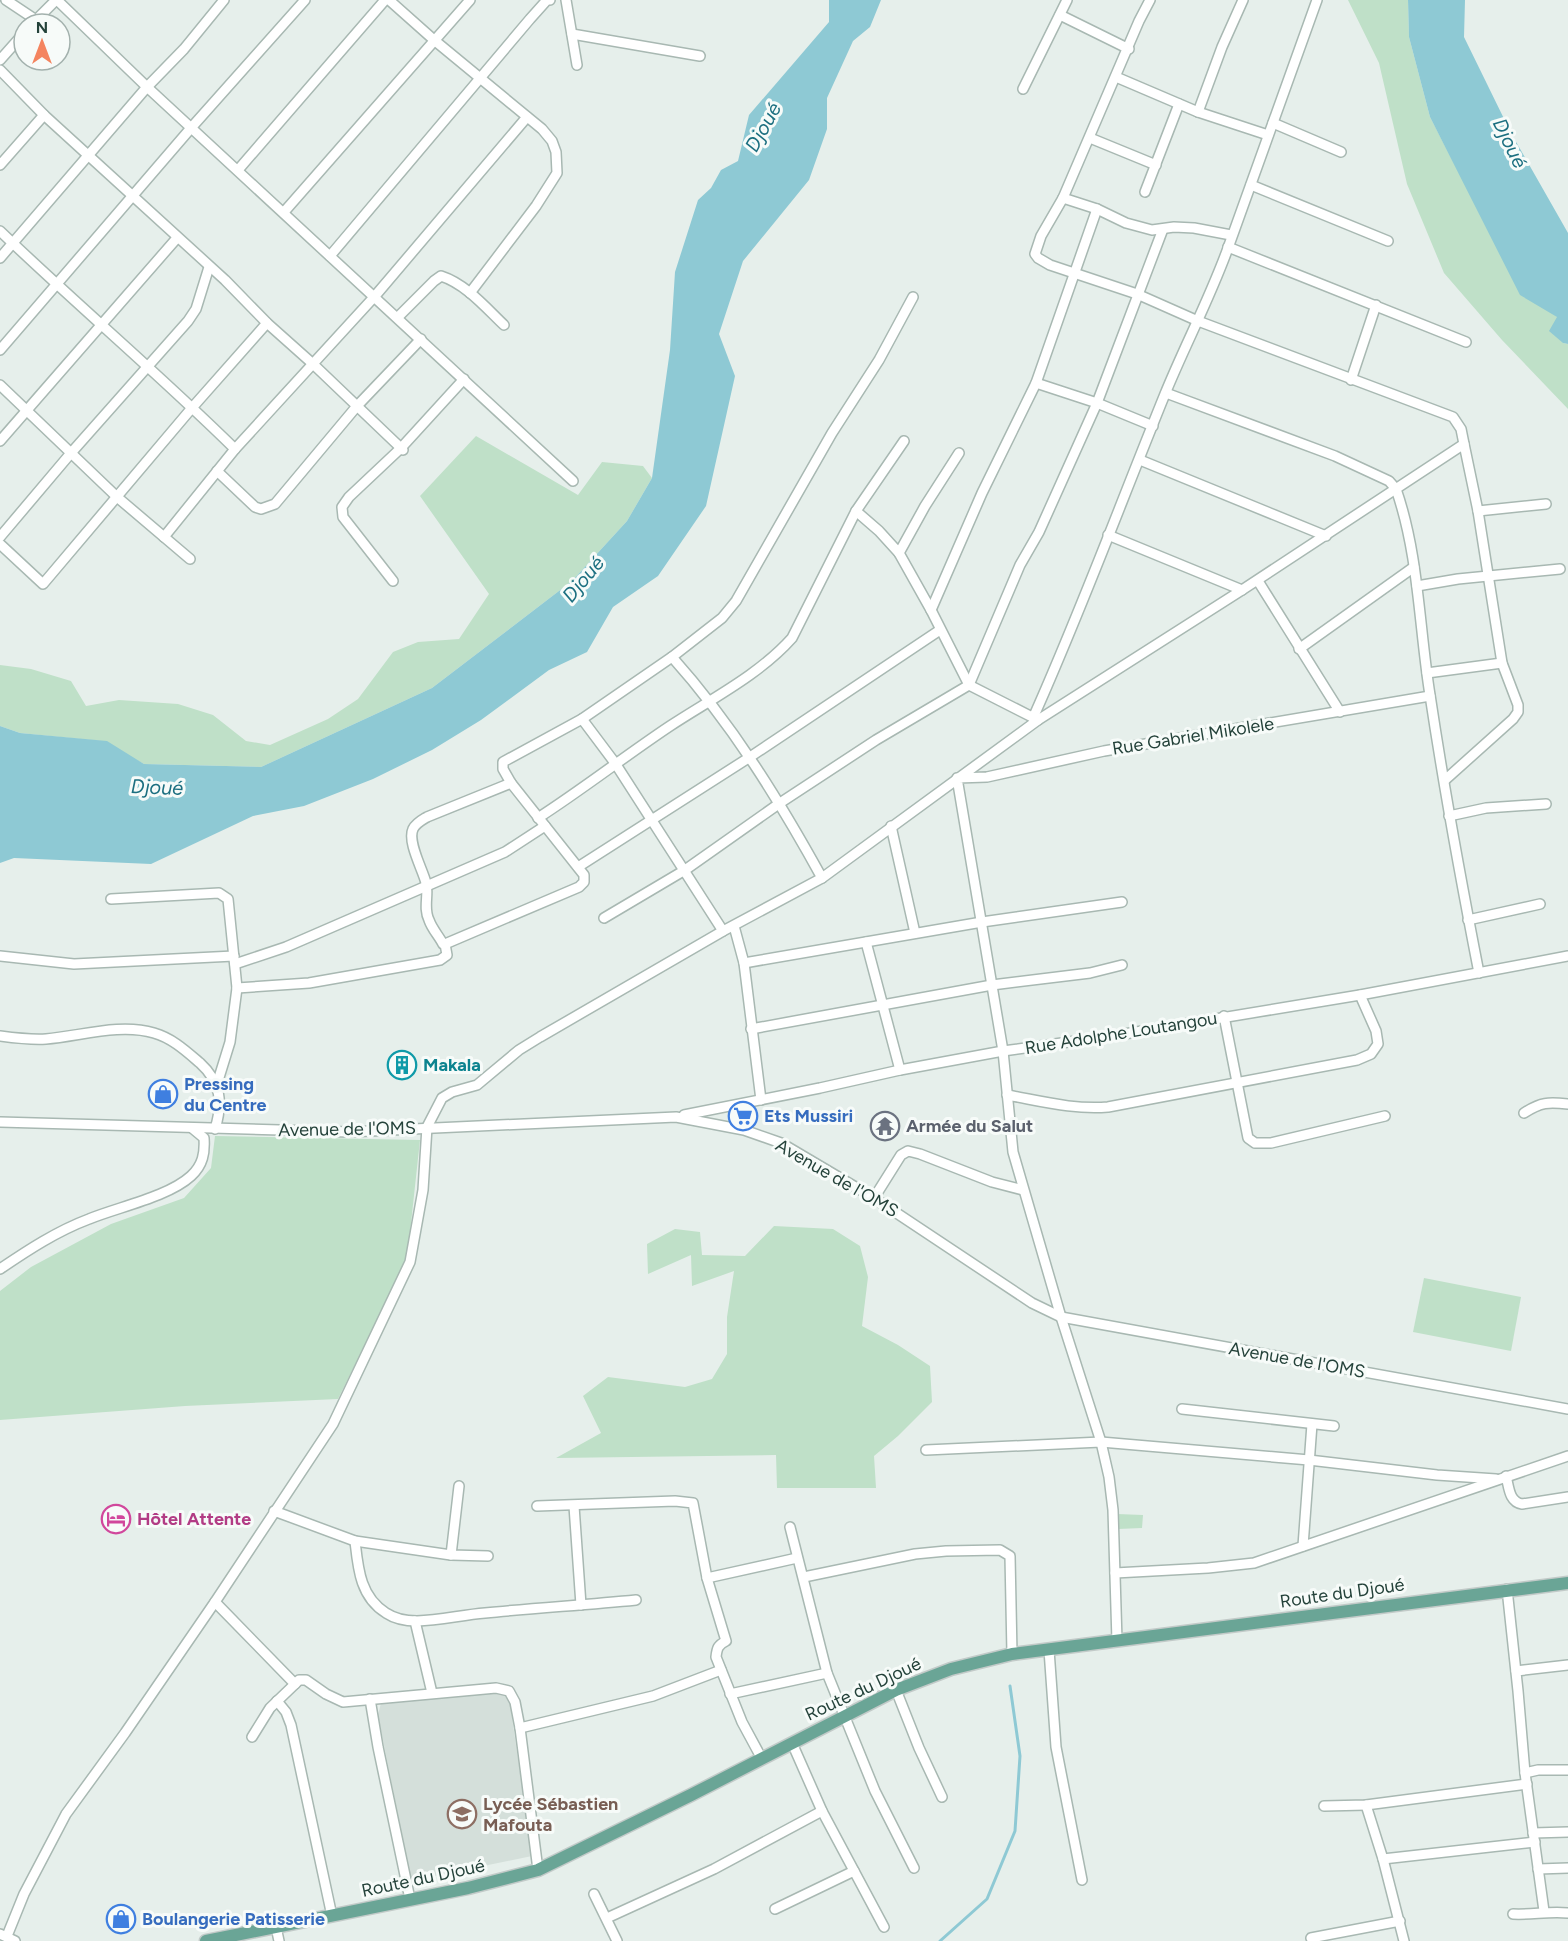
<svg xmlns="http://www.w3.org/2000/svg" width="1568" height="1941" font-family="Figtree,sans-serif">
	<rect width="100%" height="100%" fill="#e6efeb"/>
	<!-- built -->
	<path fill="#d4dfda" d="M497,1693L509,1697L532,1856L411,1881L378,1715L381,1703Z"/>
	<!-- green -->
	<g fill="#bfe0c8">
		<path d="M1348,0H1408L1409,37L1430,117L1459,173L1557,317L1563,343L1568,344V409L1502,340L1444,273L1407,184L1379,63Z"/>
		<path d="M476,436L578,495L602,462L643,466L652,478L627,521L572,581L432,688L261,767L144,764L101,741L20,733L0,726V665L31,669L71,681L86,706L119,700L178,704L213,715L246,741L270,745L328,719L358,699L393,652L418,642L459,639L489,594L420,496Z"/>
		<path d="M215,1136L420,1140L407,1260L338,1399L185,1406L0,1420V1291L31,1267L111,1224L184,1198L211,1168Z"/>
		<path d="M774,1226L833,1229L860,1246L868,1277L862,1326L898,1345L930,1366L932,1402L898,1436L874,1456L876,1488H777L776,1455L556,1458L601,1433L583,1396L608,1377L685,1387L712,1379L727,1354V1317L734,1271L692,1286L691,1255L648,1274L647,1244L675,1229L700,1232L702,1255L745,1256Z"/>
		<path d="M1424,1278L1521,1297L1511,1351L1413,1332Z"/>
		<path d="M1117,1514L1143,1515L1142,1528L1118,1529Z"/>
	</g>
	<!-- water -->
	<g fill="#8ec9d4">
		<path d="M829,0H881L870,27L853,41L827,98V129L809,180L743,261L719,334L735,376L706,506L658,576L613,607L587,652L549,670L481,720L432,750L373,779L304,806L253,816L151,864L14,858L0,863V726L20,733L107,741L144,764L261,767L432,688L572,581L627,521L652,478L670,350L675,272L698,200L711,188L721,170L738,161L749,115L829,22Z"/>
		<path d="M1408,0H1465L1464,37L1511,133L1568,233V344L1563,343L1549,331L1557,317L1520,295L1430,117L1409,37Z"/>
	</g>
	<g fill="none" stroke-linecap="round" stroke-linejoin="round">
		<!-- stream -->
		<path stroke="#8ec9d4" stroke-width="3" d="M940,1941L987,1899L1015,1831L1020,1756L1010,1686"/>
		<!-- minor casing -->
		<g stroke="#a8b8b2" stroke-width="12">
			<g id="minor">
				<path d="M6,0L36,20"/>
				<path d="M57,0L147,87L573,481"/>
				<path d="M389,0L434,40L542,129L552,141L556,152L557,173L536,206L470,293"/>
				<path d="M566,0L577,65"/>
				<path d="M1150,0L1139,21L1063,198L1041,236L1035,254L1038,258L1050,265L1137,294L1198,321L1453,417L1461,429L1464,444L1478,511L1502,663L1518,705V712L1513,719L1445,780"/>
				<path d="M1060,15L1129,49"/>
				<path d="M32,24L56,0"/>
				<path d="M572,34L700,56"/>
				<path d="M0,60L24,33"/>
				<path d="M0,70L44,115L225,280L267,323L313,364L403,450"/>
				<path d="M1116,77L1198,112L1268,135"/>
				<path d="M1023,89L1067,0"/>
				<path d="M1198,112L1222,47L1243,0"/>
				<path d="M1273,123L1341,152"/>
				<path d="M1090,138L1156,165"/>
				<path d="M0,165L44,115"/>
				<path d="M238,170L385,0"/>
				<path d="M1251,185L1388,241"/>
				<path d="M1145,192L1179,104"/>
				<path d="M1063,198L1097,209L1126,223L1152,230L1174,227L1194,228L1231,235"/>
				<path d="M284,212L470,0"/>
				<path d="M0,231C77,305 159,374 235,449"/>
				<path d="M1228,247L1466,342"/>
				<path d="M330,256L530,19L547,0H550"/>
				<path d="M0,258L147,87L184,49L224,0"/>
				<path d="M398,317L434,281L441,276C466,284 486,308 504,325"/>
				<path d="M0,350L191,128L305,0"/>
				<path d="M1351,380L1376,305"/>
				<path d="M1036,383L1097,403L1153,426"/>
				<path d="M0,385L117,497L190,559"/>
				<path d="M1166,393L1335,456L1389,481L1396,489C1419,555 1419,627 1430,695C1444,788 1461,881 1479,973"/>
				<path d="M0,441L177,238"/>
				<path d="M1140,460L1326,536"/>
				<path d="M217,471L255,507L261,509L275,504L357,406L421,339"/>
				<path d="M856,511L879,531L899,553L931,610L969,685L1038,720"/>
				<path d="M1478,511L1546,504"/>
				<path d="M1108,535L1242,590"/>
				<path d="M0,537L71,453L188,321L196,309L209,267"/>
				<path d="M164,537L235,449L375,296L527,117"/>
				<path d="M0,544L43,584L191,409L267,323"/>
				<path d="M899,553L925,506L959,453"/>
				<path d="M393,581L343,517L342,507L349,497L401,448L464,379"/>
				<path d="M1258,581L1340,712"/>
				<path d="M1417,586L1458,579L1560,569"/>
				<path d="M931,610L982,493L1036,383L1097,209"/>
				<path d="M1299,649L1414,567"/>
				<path d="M672,657C732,724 779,800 822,878"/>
				<path d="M1427,673L1502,663"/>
				<path d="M1033,718C1081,611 1121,502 1165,394C1185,345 1210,298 1228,248C1257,165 1288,83 1317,0"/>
				<path d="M582,719L615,763L723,931"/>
				<path d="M1449,816L1486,808L1546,804"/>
				<path d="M538,818C583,789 625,756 670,726C711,699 759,675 792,638L856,511L904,441"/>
				<path d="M891,826L915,933"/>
				<path d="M578,867L750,757L940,630"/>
				<path d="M111,899L219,893L228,899L237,988L309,983L440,960L447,955L445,944H443C439,936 432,929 429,920C423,908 429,895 426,883C423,870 407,842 413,829C416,823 422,820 427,817L511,783"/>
				<path d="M604,918L685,870L780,803L876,740L969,685L1020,565L1039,532L1097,403L1163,229"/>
				<path d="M1468,920L1540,904"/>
				<path d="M734,926L744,963L761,1100"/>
				<path d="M866,942L900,1070"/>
				<path d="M445,944L579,887L584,882V875L511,783L503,769V762L582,719L672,657L722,618L736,601L832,433L879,360L913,297"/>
				<path d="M0,956L74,964L234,956"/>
				<path d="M744,963L982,922L1122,902"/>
				<path d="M235,964L286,947L505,852L545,826"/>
				<path d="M1224,1016L1248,1138L1255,1143H1271L1385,1116"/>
				<path d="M751,1029L992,985L1090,973L1122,965"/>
				<path d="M0,1036C15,1038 31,1040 46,1039C81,1036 120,1023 154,1033C172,1038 186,1051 200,1063C221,1082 223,1103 215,1129"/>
				<path d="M217,1084L230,1042L237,988"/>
				<path d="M1007,1095C1041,1101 1074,1110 1108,1107L1357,1060L1371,1054L1378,1044L1376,1031L1360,995"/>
				<path d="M1524,1113C1541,1102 1548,1102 1568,1104"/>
				<path d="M684,1115L820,1088L900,1070L1003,1051L1112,1036L1360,995L1568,956"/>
				<path d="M0,1122L349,1132L676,1117L744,1130L781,1143L874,1198L1032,1303L1061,1317L1568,1409"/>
				<path d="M874,1198L901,1155L908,1151L920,1154L992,1182L1023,1190"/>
				<path d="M0,1269C28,1250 57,1231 89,1219C118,1207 168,1197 191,1176C203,1165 205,1153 204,1138L192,1128"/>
				<path d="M1182,1409L1334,1426"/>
				<path d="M926,1450L1101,1442L1309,1460L1437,1475L1496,1479"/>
				<path d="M1506,1476C1509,1487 1509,1502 1522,1504L1568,1497"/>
				<path d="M537,1506L675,1501L693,1503L707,1578L726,1641C718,1645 717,1648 716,1657L742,1722L762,1759"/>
				<path d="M574,1506L581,1605"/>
				<path d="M274,1511L355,1541L451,1555L488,1556"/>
				<path d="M790,1527L827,1673L875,1791L914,1868"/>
				<path d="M355,1541C358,1568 360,1597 386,1613C395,1619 407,1621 417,1621C440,1620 462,1615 485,1613C535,1608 585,1605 636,1600"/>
				<path d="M1303,1546L1312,1424"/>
				<path d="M451,1555L459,1486"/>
				<path d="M1115,1573L1208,1568L1254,1563L1568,1456"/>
				<path d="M804,1577L915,1554L946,1551L1000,1550L1010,1556L1012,1654"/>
				<path d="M707,1578L797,1558"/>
				<path d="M1507,1589L1518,1691L1525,1773L1544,1911"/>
				<path d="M215,1602L295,1684L299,1680H306L326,1694L343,1702L496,1688L509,1691L515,1702L520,1728L538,1870"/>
				<path d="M415,1621L432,1693"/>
				<path d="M1117,1641L1113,1510L1109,1477L1101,1442L1061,1317L1013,1152L1003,1051L957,778L987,777L1104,751L1430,696"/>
				<path d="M1049,1650L1056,1747L1082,1880"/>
				<path d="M1516,1671L1568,1665"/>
				<path d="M896,1690L919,1748L942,1797"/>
				<path d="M730,1694L827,1673"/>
				<path d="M370,1699L378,1747L410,1899"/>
				<path d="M277,1701L286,1712L291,1725L332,1916"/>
				<path d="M520,1728L653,1696L721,1670"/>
				<path d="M252,1737L270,1708L295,1684"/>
				<path d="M792,1743L822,1811L884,1927"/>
				<path d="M1525,1773L1538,1770H1568"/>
				<path d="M1366,1805L1383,1859L1404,1941"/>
				<path d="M1324,1806L1366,1805L1527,1784"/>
				<path d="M1533,1833L1568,1832"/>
				<path d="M1383,1859L1535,1842"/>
				<path d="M1538,1869L1568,1868"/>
				<path d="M594,1894L617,1941"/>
				<path d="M775,1909L854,1871"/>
				<path d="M1513,1914C1532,1915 1549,1911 1568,1913"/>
				<path d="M607,1918L714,1869L822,1811"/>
				<path d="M276,1927L279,1941"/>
				<path d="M0,1934L15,1941"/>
				<path d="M7,1936L24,1894L66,1814L125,1733L215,1602L333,1424L410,1262L423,1190L427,1127L442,1098L452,1092L477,1085L519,1050L540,1037L723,931L822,878L1038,720L1242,590L1464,444"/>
				<path d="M1311,1938L1400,1921"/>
			</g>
		</g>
		<!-- major casing -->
		<g stroke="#c2cac8" stroke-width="15">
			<path id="major" d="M206,1941L468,1888L538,1870L691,1795L896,1690L951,1669L1012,1654L1568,1583"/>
		</g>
		<!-- minor -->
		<use href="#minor" stroke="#fff" stroke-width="9"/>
		<!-- major -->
		<use href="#major" stroke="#6aa596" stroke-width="12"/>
	</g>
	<!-- icons -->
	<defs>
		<g id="building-ring" transform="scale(1.5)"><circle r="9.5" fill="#f7fbf9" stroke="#0f9aa8" stroke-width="1.5"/><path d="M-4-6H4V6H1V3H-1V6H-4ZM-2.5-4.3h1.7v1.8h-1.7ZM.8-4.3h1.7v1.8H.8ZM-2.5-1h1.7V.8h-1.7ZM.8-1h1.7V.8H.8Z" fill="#0f9aa8"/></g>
		<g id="shop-ring" transform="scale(1.5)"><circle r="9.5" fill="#f7fbf9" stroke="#3f7fe0" stroke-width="1.5"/><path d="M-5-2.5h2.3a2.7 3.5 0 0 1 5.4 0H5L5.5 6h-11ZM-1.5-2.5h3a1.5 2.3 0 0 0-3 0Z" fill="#3f7fe0"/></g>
		<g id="supermarket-ring" transform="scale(1.5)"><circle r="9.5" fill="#f7fbf9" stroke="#3f7fe0" stroke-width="1.5"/><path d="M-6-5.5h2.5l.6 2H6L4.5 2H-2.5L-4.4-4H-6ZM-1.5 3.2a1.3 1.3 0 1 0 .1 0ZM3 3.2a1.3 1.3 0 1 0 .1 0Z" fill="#3f7fe0"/></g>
		<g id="temple-ring" transform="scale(1.5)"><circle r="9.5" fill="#f7fbf9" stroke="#6b7280" stroke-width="1.5"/><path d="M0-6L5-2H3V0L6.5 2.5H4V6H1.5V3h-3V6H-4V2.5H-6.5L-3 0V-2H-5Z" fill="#6b7280"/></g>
		<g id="hotel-ring" transform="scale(1.5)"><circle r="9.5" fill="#f7fbf9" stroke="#d1479c" stroke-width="1.5"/><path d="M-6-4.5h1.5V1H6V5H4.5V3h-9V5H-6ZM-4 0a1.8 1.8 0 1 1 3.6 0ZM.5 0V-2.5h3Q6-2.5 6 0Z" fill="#d1479c"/></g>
		<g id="school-ring" transform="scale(1.5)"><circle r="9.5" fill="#f7fbf9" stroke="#8d6e63" stroke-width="1.5"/><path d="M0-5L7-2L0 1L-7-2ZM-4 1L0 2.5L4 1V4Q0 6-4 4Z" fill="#8d6e63"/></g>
	</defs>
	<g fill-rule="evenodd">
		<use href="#building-ring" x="402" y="1065"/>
		<use href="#shop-ring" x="163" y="1094"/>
		<use href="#supermarket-ring" x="743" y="1116"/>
		<use href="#temple-ring" x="885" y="1126"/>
		<use href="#hotel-ring" x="116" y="1519"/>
		<use href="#school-ring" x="462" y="1814"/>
		<use href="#shop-ring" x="121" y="1919"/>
	</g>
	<g text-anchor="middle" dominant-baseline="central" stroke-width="6" stroke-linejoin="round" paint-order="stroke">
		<!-- street labels -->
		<g font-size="18" fill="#24423a" stroke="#f7fbf9">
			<text transform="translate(1193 736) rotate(-9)">Rue Gabriel Mikolele</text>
			<text transform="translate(1121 1033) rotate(-9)">Rue Adolphe Loutangou</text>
			<text transform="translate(347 1129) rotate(-1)">Avenue de l'OMS</text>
			<text transform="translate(837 1178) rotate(30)">Avenue de l'OMS</text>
			<text transform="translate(1297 1360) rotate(10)">Avenue de l'OMS</text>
			<text transform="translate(1342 1593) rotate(-8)">Route du Djoué</text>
			<text transform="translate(863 1689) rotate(-25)">Route du Djoué</text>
			<text transform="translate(423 1878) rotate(-12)">Route du Djoué</text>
		</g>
		<!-- culture labels -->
		<g font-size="18" font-weight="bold" fill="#0d838f" stroke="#f7fbf9" text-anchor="start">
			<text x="423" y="1065">Makala</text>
		</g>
		<!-- shop labels -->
		<g font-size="18" font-weight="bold" fill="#366cbe" stroke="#f7fbf9" text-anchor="start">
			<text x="184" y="1084">Pressing<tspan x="184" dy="21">du Centre</tspan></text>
			<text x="764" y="1116">Ets Mussiri</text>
			<text x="142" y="1919">Boulangerie Patisserie</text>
		</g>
		<!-- worship labels -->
		<g font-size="18" font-weight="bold" fill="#5b616d" stroke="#f7fbf9" text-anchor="start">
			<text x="906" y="1126">Armée du Salut</text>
		</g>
		<!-- hotel labels -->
		<g font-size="18" font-weight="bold" fill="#b23c85" stroke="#f7fbf9" text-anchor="start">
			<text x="137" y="1519">Hôtel Attente</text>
		</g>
		<!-- education labels -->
		<g font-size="18" font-weight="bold" fill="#785e54" stroke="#f7fbf9" text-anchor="start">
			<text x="483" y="1804">Lycée Sébastien<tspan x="483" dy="21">Mafouta</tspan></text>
		</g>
		<!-- water labels -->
		<g font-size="20" font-style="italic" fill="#1c6f80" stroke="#f7fbf9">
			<text transform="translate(763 127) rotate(-61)">Djoué</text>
			<text transform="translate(1510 143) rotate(64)">Djoué</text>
			<text transform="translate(583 579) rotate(-50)">Djoué</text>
			<text transform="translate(157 787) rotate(2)">Djoué</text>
		</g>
	</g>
	<!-- north arrow -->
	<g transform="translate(42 42)"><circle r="28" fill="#f7fbf9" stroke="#a3b1ad" stroke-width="1.5"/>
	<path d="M0-4.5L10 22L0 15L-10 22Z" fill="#f4845f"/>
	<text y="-9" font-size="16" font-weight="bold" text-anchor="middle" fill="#24423a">N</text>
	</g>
</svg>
